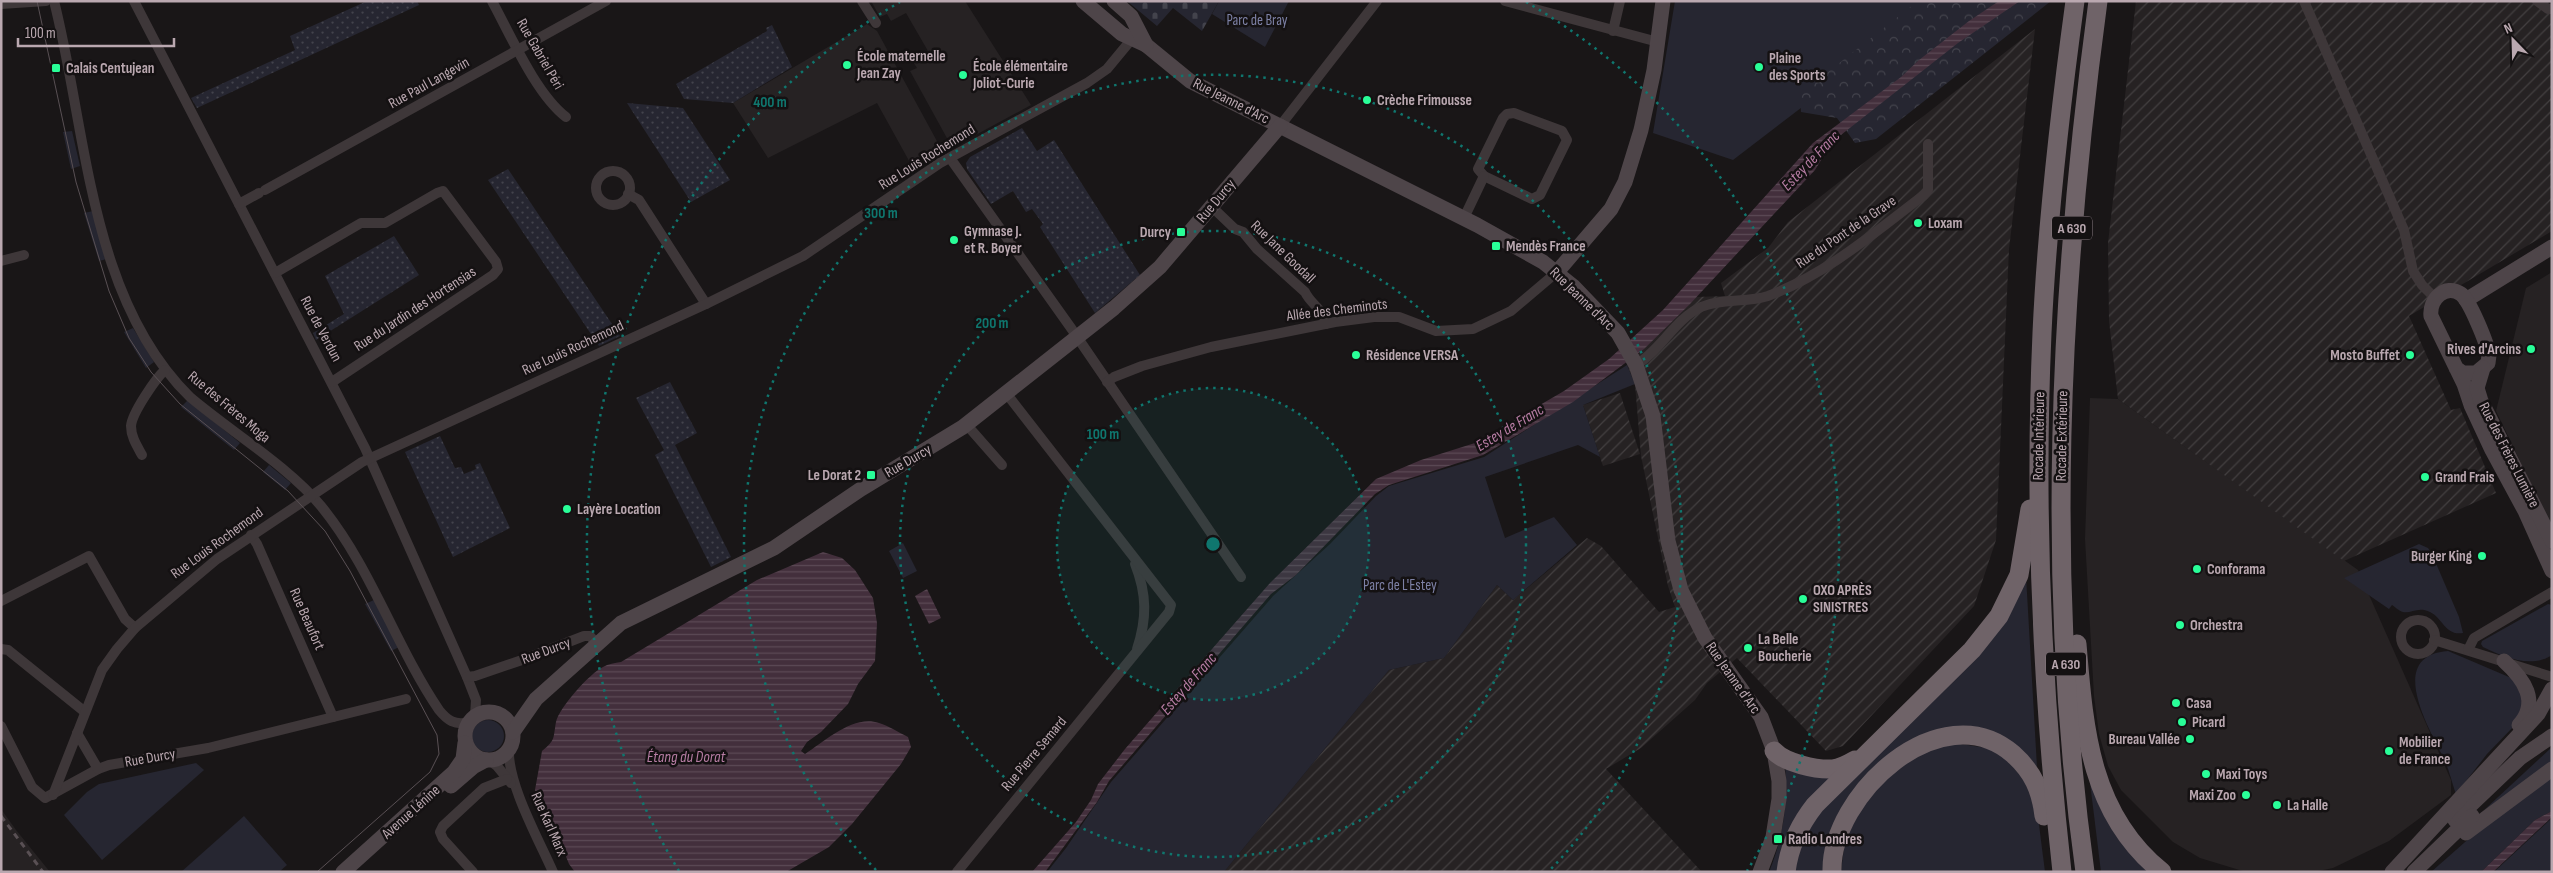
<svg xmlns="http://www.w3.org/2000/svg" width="2553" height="873" font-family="'Sofia Sans Condensed',sans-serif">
	<defs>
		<pattern id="industrial-furrows" width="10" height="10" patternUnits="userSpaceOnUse" patternTransform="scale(1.25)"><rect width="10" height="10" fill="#262223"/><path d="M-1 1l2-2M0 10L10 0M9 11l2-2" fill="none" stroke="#433f40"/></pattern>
		<pattern id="forest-crowns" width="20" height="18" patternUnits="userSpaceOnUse" patternTransform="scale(1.25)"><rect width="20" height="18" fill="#262631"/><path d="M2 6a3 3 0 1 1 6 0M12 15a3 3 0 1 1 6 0" fill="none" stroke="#43434c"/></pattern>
		<pattern id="cemetery-stones" width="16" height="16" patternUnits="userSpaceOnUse" patternTransform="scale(1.25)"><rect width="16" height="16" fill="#262631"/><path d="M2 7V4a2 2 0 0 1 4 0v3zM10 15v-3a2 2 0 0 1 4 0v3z" fill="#43434c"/></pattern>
		<pattern id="garden-dots" width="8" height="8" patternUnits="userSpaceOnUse" patternTransform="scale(1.25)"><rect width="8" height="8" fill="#262631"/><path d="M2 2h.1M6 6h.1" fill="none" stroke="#43434c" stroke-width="1.8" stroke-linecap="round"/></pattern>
		<pattern id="water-rules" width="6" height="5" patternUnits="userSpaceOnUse" patternTransform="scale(1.25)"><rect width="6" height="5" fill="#432f3c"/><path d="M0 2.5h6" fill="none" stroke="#5c4a56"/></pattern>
	</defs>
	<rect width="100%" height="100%" fill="#191617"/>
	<!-- built -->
	<g fill="#262223">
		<path d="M871,1H965L1031,105L959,144L948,140L910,71L917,68L912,60L928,51L906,13L891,21L887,14L880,17Z"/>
		<path d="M867,24L877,31L938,143L932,156L913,168L877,103L768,158L733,103Z"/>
		<path d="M2552,272V528L2496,411L2526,288Z"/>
		<path d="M2090,398L2118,399L2358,570L2451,780V795L2389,841L2333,868L2314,872H2246L2200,858L2173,842L2121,790L2108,766L2099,734L2094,696L2085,539Z"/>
		<path d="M1,809L16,830L50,872H1Z"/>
	</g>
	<!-- industrial -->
	<g fill="url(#industrial-furrows)">
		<path d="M2136,1H2552V231L2409,316L2451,410L2460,408L2496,493L2344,561L2118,399L2109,321L2108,243Z"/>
		<path d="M2035,29L2009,249L1996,540L1974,606L1843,746L1826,751L1737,658L1707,683L1695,700L1641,748L1606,769L1702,872H1224L1389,670L1444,658L1497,585L1513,600L1587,538L1601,546L1659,612L1675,607L1668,586L1641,456L1635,384L1627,365L1696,297L1725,296L1721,283L1768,248L1788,222Z"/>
		<path d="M1620,393L1640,454L1603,466L1583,405Z"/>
	</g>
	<!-- green -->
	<g fill="#262631">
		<path d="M1219,1H1289L1265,47L1212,14Z"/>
		<path d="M1675,1H1941L1733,160L1653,133Z"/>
		<path d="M72,131L80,166L71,169L63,132Z"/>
		<path d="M93,211L107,259L99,261L84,213Z"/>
		<path d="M133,328L154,362L146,368L124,332Z"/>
		<path d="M1627,365L1635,384L1583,405L1600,457L1578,445L1485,477L1505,538L1554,517L1577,545L1513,600L1497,585L1444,658L1389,670L1224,872H1047L1066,848L1111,782L1273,596L1330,544L1376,496L1389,486L1484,457Z"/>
		<path d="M188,400L240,443L234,450L181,407Z"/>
		<path d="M269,465L291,483L285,490L263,472Z"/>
		<path d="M903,543L917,571L903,578L889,551Z"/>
		<path d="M2419,544L2428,548L2432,554L2459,617L2463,633C2445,636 2443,618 2430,612C2418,606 2411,614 2403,612C2399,611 2395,607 2392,605L2389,609L2344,578Z"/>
		<path d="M2026,576L2037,767L1993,734L1966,727L1937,731L1876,766L1827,872H1790L1800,836L1846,777Z"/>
		<path d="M374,600L399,647L391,651L365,604Z"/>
		<path d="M2548,604L2552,605V655C2531,669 2503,657 2483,647L2481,644L2482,641Z"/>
		<path d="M2448,651L2516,680L2525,704L2515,725L2487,754L2456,794C2452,783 2450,773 2445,761C2431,731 2384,656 2448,651Z"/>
		<circle cx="488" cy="736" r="16"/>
		<path d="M1948,742L1993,749L2025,774L2037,809L2045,872H1841L1845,839L1872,790L1920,752Z"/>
		<path d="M2552,747V763L2483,811Z"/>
		<path d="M2086,750L2156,872H2101Z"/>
		<path d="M196,763L204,770L102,860L64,815L87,792L99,784Z"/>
		<path d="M1785,763L1841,772L1784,872H1769C1784,836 1788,801 1785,763Z"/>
		<path d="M2552,776V811L2535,820L2481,872H2431L2481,828Z"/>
		<path d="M244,816L287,865L279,872H181Z"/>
		<path d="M2552,818V872H2494Z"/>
	</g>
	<!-- forest -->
	<path fill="url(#forest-crowns)" d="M1918,1H2051L1876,139L1855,143L1837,118L1801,112L1800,94Z"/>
	<!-- cemetery -->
	<path fill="url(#cemetery-stones)" d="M1127,1H1219L1202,31L1173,8L1157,26Z"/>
	<!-- garden -->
	<g fill="url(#garden-dots)">
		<path d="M367,1H417L419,5L197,108L191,98L295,50L290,36Z"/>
		<path d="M772,25L792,67L733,103L684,99L676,84L767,31L766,28Z"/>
		<path d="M627,103L683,108L730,180L691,202Z"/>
		<path d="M1022,128L1037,151L1054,140L1140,275L1095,313L1040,227L1043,224L1032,209L1026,212L1013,191L991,204L967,169L966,163L970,157Z"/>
		<path d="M508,169L616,330L620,336L599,346L488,180Z"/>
		<path d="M394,236L419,275L316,340L313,333L344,314L325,276Z"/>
		<path d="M670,382L697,433L675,445L731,557L711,567L655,455L664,450L636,398Z"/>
		<path d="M440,436L455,468L461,467L464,474L476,469L475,465L480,463L510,528L453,557L405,452Z"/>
	</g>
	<!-- water -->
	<g fill="url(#water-rules)">
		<path d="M1999,1H2020L1958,43L1832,142L1815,170L1690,304L1644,349L1573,402L1483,455L1389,485L1375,494L1296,575L1271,594L1109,781L1097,802L1045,872H1032L1076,822L1091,800L1098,784L1125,749L1219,641L1270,583L1376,479L1421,460L1475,443L1564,391L1609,359L1663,310L1813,143L1901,77L1919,60L1969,21Z"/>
		<path d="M823,552L842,558L855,570L873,598L877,623L875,661L858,684L848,704L821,732L807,742L801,751L805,754C825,741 854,714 879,723C889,726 898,732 908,737L911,747L901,764L852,824L829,847L786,872H575L569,864L555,829L535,790L542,751C556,740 553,738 556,722C559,708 590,673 603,667C608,664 615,663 621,662L757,580Z"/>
		<path d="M927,589L941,618L929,624L915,596Z"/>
		<path d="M2552,811V817L2493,872H2481L2535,820Z"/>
	</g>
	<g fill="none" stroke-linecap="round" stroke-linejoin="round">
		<!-- street -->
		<g stroke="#3e3739" stroke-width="10">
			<path d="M54,1C87,131 89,298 190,397C230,431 289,467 321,506C371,567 395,645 439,710C447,720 455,726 469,722"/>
			<path d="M134,1L365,448L467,677L476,700L475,716"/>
			<path d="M492,1C511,36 536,94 566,117"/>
			<path d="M862,1L876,23"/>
			<path d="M1505,1L1658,42"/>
			<path d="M2304,1L2397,214L2404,230L2413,271L2422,285L2435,298"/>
			<path d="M2537,1L2548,9H2552"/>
			<path d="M1,4L46,1"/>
			<path d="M1613,31L1620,1"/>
			<path d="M1514,113L1562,131L1567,140L1540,195L1532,199L1484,176L1478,169L1503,118L1507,114Z"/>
			<path d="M1280,126L1377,1"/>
			<path d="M950,158L1071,328L1241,577"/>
			<circle cx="613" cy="188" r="17"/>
			<path d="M265,190L606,1"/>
			<path d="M628,194L639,200L706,304"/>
			<path d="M239,204L259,193"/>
			<path d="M1212,207L1235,229L1243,232L1257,249L1305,292C1311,305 1324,309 1326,324"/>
			<path d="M1464,218L1484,176"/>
			<path d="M1,261L24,255"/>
			<path d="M275,273L361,223H385L437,193L443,191L496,262L498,269L493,275L332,382"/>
			<path d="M1636,365C1661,350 1675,319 1701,307C1722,298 1747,303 1768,296C1827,274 1875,232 1924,195L1928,190V144"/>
			<path d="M1107,382L1114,377L1142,366L1211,347L1335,322L1374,317H1399L1436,331L1473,329L1511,311L1557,272"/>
			<path d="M966,424L1002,465"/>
			<path d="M142,455C137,446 131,437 131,426C132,413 156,378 165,370"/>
			<path d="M251,535L257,544L333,717"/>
			<path d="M1135,564C1147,594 1147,619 1137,649"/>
			<path d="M1,601L89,556L125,619L135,628"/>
			<circle cx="2418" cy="637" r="17"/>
			<path d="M2434,640L2552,677"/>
			<path d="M1,649L8,650L85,712"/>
			<path d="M2468,650L2474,638L2552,592"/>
			<path d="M467,677L475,676L522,660L584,636H590L597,644"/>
			<path d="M1,726L32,787L45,798L98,769L109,765L208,748L406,699"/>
			<path d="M77,733L98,769"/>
			<path d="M509,749C507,783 539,840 553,872"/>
			<path d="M489,760L497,766L511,783"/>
			<path d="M53,795L102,670L117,649L135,628L217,559L362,462L706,304L803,256L940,163L1087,83L1107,69L1131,40"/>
			<path d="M473,872L443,839L440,832L443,826L484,788L507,779"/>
			<path d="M957,872L1169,612L1171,605L1006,393"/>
		</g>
		<!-- secondary -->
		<g stroke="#4e4549" stroke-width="15">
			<path d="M1083,1L1122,34L1146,45L1190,81L1477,225L1543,262L1573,286L1618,333L1636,365L1653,416L1668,541L1681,590L1705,638L1761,717L1774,751L1779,781V799L1773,837L1760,872"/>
			<path d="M1114,1L1131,16L1146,45"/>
			<path d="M1557,272L1611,209L1625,182L1641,130L1654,70L1663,1"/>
			<path d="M2466,300L2552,247"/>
			<path d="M2456,368L2463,373H2476L2488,363L2489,355C2487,343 2470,301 2461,294C2445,283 2429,300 2431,316L2464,384L2471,405L2492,450L2525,511L2552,571"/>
			<path d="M2483,368L2477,388L2481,401L2552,541"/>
			<path d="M2504,661C2524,679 2540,702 2519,725"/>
			<circle cx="489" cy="736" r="24"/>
			<path d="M513,732L536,699L621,623L774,548L861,489L963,427L1114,308L1160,267L1280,126"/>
			<path d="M451,786L473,767L486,760"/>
			<path d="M2455,820L2520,758L2552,736"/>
			<path d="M2466,833L2552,769"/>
			<path d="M343,872L454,772L463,759L465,743"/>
			<path d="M2392,872L2538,714L2552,689"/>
			<path d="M2414,872L2472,816"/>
		</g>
		<!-- highway -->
		<g stroke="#6f6368" stroke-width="19">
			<path d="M2077,644C2084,730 2090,814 2162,872"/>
			<path d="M1774,751C1785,763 1816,770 1833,769C1841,768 1848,764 1855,760"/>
			<path d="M1786,872C1789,847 1800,824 1815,805L1972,650L1999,616L2019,575L2030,509"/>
			<path d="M1832,872C1830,795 1941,692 2013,754C2033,772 2041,790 2044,816"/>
			<path d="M2062,872C2042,692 2034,513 2042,333C2047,222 2060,111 2075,1"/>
			<path d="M2085,872C2045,583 2059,290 2098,1"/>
		</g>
		<!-- tram -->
		<path stroke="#595054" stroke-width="1" d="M37,1L76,182L109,291L129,338L151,372L180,404L288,491L325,531L350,571L437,735L439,754L430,772L317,872"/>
		<!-- rail -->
		<path stroke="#595054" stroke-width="3" stroke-dasharray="6 5" stroke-linecap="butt" d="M1,816L43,872"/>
	</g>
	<!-- distance rings -->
	<circle cx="1213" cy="544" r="156" fill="#0f766e" fill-opacity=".12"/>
	<g fill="none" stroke="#0f766e" stroke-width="2.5" stroke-dasharray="2.5 5">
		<circle cx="1213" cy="544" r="156"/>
		<circle cx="1213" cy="544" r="313"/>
		<path d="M876 870A469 469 0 1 1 1550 870"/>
		<path d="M679 871A626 626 0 0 1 900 2M1526 2A626 626 0 0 1 1747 871"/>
	</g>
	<!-- markers -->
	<g fill="#29fe98" stroke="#141112" stroke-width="2">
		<circle cx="847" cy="65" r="5"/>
		<circle cx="1759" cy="67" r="5"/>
		<rect x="51" y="63" width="10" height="10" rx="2.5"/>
		<circle cx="963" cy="75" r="5"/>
		<circle cx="1367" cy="100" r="5"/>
		<circle cx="1918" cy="223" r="5"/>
		<rect x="1176" y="227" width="10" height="10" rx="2.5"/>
		<circle cx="954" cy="240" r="5"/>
		<rect x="1491" y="241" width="10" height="10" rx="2.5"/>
		<circle cx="2531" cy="349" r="5"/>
		<circle cx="1356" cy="355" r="5"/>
		<circle cx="2410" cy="355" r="5"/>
		<rect x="866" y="470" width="10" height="10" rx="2.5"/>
		<circle cx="2425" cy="477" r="5"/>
		<circle cx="567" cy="509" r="5"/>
		<circle cx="2482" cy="556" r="5"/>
		<circle cx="2197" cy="569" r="5"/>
		<circle cx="1803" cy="599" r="5"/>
		<circle cx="2180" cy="625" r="5"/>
		<circle cx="1748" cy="648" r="5"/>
		<circle cx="2176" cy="703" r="5"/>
		<circle cx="2182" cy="722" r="5"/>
		<circle cx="2190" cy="739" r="5"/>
		<circle cx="2389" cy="751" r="5"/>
		<circle cx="2206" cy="774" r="5"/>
		<circle cx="2246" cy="795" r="5"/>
		<circle cx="2277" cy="805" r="5"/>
		<rect x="1773" y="834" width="10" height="10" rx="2.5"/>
	</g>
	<g text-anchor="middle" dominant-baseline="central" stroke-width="5" stroke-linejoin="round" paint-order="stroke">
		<!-- shield labels -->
		<g fill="#141112" stroke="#887b81" stroke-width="1">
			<rect x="2052" y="216.5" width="40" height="23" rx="4"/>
			<rect x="2046" y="652.5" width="40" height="23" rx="4"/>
		</g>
		<g font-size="14" font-weight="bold" fill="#baa8b0">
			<text x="2072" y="228">A 630</text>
			<text x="2066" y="664">A 630</text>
		</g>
		<!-- park labels -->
		<g font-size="15" fill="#7d81a6" stroke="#141112">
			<text x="1257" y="20">Parc de Bray</text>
			<text x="1400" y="585">Parc de L'Estey</text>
		</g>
		<!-- street labels -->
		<g font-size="15" fill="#baa8b0" stroke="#141112">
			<text transform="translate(540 54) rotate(60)">Rue Gabriel Péri</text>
			<text transform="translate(429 83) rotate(-29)">Rue Paul Langevin</text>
			<text transform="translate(1231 101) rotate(27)">Rue Jeanne d'Arc</text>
			<text transform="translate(927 157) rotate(-32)">Rue Louis Rochemond</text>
			<text transform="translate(1216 201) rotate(-50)">Rue Durcy</text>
			<text transform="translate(1846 232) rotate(-34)">Rue du Pont de la Grave</text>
			<text transform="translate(1283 252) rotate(44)">Rue Jane Goodall</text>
			<text transform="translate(1582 299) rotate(44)">Rue Jeanne d'Arc</text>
			<text transform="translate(415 309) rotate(-33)">Rue du Jardin des Hortensias</text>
			<text transform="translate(1337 310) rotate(-7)">Allée des Cheminots</text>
			<text transform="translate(321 329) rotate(62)">Rue de Verdun</text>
			<text transform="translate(573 348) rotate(-25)">Rue Louis Rochemond</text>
			<text transform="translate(229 407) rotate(40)">Rue des Frères Moga</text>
			<text transform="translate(2039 436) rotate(-89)">Rocade Intérieure</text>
			<text transform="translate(2062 436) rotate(-89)">Rocade Extérieure</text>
			<text transform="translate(2509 455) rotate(63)">Rue des Frères Lumière</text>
			<text transform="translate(908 461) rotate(-30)">Rue Durcy</text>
			<text transform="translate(217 543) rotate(-36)">Rue Louis Rochemond</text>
			<text transform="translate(307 619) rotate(66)">Rue Beaufort</text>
			<text transform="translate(546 651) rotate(-21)">Rue Durcy</text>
			<text transform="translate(1733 678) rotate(55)">Rue Jeanne d'Arc</text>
			<text transform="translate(1034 754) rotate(-50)">Rue Pierre Semard</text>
			<text transform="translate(150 758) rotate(-10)">Rue Durcy</text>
			<text transform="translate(411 812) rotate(-42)">Avenue Lénine</text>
			<text transform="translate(549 824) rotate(66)">Rue Karl Marx</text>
		</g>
		<!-- poi labels -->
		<g font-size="15" font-weight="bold" fill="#baa8b0" stroke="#141112" text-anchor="start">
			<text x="857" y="56">École maternelle<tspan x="857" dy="17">Jean Zay</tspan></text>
			<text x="1769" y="58">Plaine<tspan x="1769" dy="17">des Sports</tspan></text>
			<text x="973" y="66">École élémentaire<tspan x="973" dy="17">Joliot-Curie</tspan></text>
			<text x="66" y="68">Calais Centujean</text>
			<text x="1377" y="100">Crèche Frimousse</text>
			<text x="1928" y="223">Loxam</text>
			<text x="964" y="231">Gymnase J.<tspan x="964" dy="17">et R. Boyer</tspan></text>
			<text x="1171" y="232" text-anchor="end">Durcy</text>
			<text x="1506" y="246">Mendès France</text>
			<text x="2521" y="349" text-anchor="end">Rives d'Arcins</text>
			<text x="1366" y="355">Résidence VERSA</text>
			<text x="2400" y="355" text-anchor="end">Mosto Buffet</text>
			<text x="861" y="475" text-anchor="end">Le Dorat 2</text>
			<text x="2435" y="477">Grand Frais</text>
			<text x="577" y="509">Layère Location</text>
			<text x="2472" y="556" text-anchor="end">Burger King</text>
			<text x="2207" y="569">Conforama</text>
			<text x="1813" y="590">OXO APRÈS<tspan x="1813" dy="17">SINISTRES</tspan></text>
			<text x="2190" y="625">Orchestra</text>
			<text x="1758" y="639">La Belle<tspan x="1758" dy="17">Boucherie</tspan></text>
			<text x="2186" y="703">Casa</text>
			<text x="2192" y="722">Picard</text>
			<text x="2180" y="739" text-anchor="end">Bureau Vallée</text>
			<text x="2399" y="742">Mobilier<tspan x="2399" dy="17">de France</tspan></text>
			<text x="2216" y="774">Maxi Toys</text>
			<text x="2236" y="795" text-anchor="end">Maxi Zoo</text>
			<text x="2287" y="805">La Halle</text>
			<text x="1788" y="839">Radio Londres</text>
		</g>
		<!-- water labels -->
		<g font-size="16" font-style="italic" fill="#b77da4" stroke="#141112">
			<text transform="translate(1811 161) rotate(-46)">Estey de Franc</text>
			<text transform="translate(1510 428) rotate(-31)">Estey de Franc</text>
			<text transform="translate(1189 684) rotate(-49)">Estey de Franc</text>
			<text x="686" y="757">Étang du Dorat</text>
		</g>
	</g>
	<circle cx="1213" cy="544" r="8" fill="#0f766e" stroke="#141112" stroke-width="2.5"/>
	<g font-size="15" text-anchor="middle" font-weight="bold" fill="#0f766e" stroke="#141112" stroke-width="5" stroke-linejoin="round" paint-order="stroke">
		<text x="770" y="107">400 m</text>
		<text x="881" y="218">300 m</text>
		<text x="992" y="328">200 m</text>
		<text x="1103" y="439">100 m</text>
	</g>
	<!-- border -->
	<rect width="2553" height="873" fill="none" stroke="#baa8b0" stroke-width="5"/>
	<!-- north arrow -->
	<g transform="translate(2513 40) rotate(337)" stroke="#141112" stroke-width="4" paint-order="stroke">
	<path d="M0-4L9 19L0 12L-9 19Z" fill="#baa8b0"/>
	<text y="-8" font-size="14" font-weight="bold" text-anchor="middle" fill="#baa8b0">N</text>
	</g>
	<!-- scale -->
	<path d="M18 38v8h156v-8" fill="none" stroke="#baa8b0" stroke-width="2.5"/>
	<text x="25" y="38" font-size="15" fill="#baa8b0" stroke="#141112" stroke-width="4" paint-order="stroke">100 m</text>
</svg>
